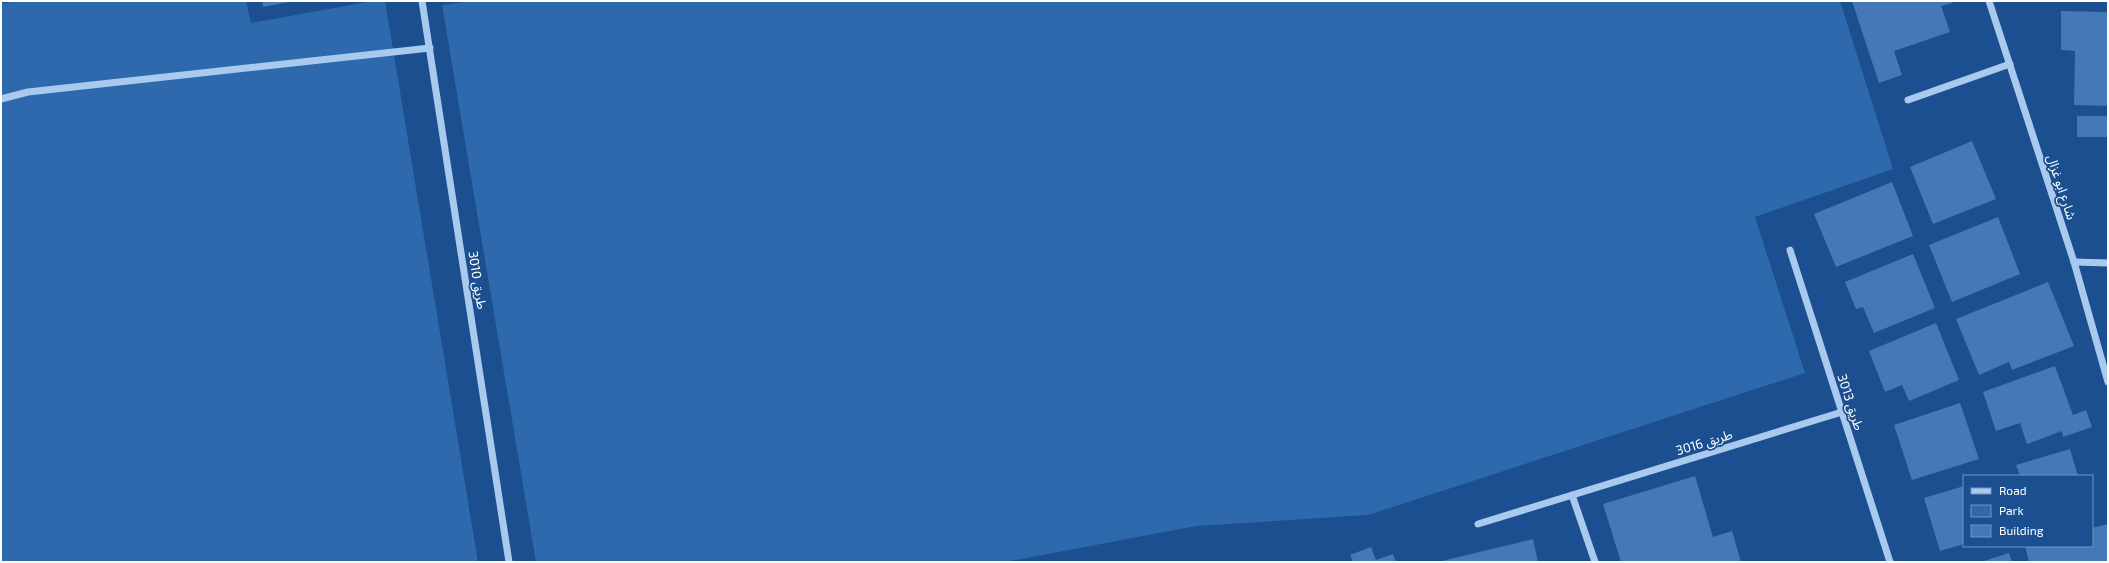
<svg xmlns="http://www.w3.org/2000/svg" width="2109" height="563" font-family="'Exo 2','Noto Sans Arabic',sans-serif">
	<rect width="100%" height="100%" fill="#1b4f8f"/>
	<!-- green -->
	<g fill="#2e69ad">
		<path d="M15,1H246L251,23L373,1H385L478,562H1V4Z"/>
		<path d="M471,1H1840L1893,169L1755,217L1805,373L1368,515L1196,526L1005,562H536L442,5Z"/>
	</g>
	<!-- building -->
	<g fill="#4478b7">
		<path d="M262,1H289V2L263,7Z"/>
		<path d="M1852,1H1952V3L1941,6L1950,32L1894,51L1902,75L1879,83Z"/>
		<path d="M2061,11L2108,12V106L2074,105L2075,51L2061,50Z"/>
		<rect x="2077" y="116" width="31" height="21"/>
		<path d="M1972,141L1996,199L1933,224L1910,167Z"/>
		<path d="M1892,182L1913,236L1836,267L1814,214Z"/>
		<path d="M1998,217L2020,274L1952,302L1929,245Z"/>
		<path d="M1913,254L1935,308L1874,333L1863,307L1856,309L1845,282Z"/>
		<path d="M2048,282L2074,346L2012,370L2009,362L1979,375L1956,319Z"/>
		<path d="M1936,323L1959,380L1909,401L1902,385L1885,392L1869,351Z"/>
		<path d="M2055,366L2073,415L2086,410L2092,427L2063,437L2062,431L2027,444L2020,423L1996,431L1983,392Z"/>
		<path d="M1960,403L1979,459L1912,480L1894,425Z"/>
		<path d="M2070,449L2078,476H2020L2016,465Z"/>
		<path d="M1695,476L1713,537L1732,531L1741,562H1621L1603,504Z"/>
		<path d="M1964,486V544L1940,551L1924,498Z"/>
		<path d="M2108,524V562H2029L2025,546H2092V528Z"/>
		<path d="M1533,539L1538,562H1442V561Z"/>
		<path d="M1371,547L1376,560L1393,554L1396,562H1353L1350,555Z"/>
		<path d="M2009,553L2012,562H1981Z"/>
	</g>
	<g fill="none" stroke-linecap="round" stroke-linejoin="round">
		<!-- minor -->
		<g stroke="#a9c9ee" stroke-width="7">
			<path d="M422,1L509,562"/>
			<path d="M1989,1L2074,262L2108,382"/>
			<path d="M1,99L28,92L430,48"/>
			<path d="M1908,100L2010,64"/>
			<path d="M1790,250L1890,562"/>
			<path d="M2074,262L2108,263"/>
			<path d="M1572,495L1595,562"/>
			<path d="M1478,524L1842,412"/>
		</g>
	</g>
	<g text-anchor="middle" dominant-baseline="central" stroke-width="3.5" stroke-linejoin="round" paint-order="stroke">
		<!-- street labels -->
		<g font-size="13" fill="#fff" stroke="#1b4f8f">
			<text transform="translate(2062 187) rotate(72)">شارع ابو غزال</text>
			<text transform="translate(478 280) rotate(81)">طريق 3010</text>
			<text transform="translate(1851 402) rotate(72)">طريق 3013</text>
			<text transform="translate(1704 442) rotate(-17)">طريق 3016</text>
		</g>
	</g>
	<!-- border -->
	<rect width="2109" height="563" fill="none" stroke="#ffffff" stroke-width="4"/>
	<!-- legend -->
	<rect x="1963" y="475" width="130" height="72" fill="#1b4f8f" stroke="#7695bc"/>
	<rect x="1971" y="488" width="20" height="6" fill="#a9c9ee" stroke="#7695bc"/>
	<text x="1999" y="495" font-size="12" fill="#ffffff">Road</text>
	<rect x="1971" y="505" width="20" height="12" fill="#2e69ad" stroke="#7695bc"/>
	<text x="1999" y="515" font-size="12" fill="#ffffff">Park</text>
	<rect x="1971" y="525" width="20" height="12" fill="#4478b7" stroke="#7695bc"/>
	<text x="1999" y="535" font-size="12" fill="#ffffff">Building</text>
</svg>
